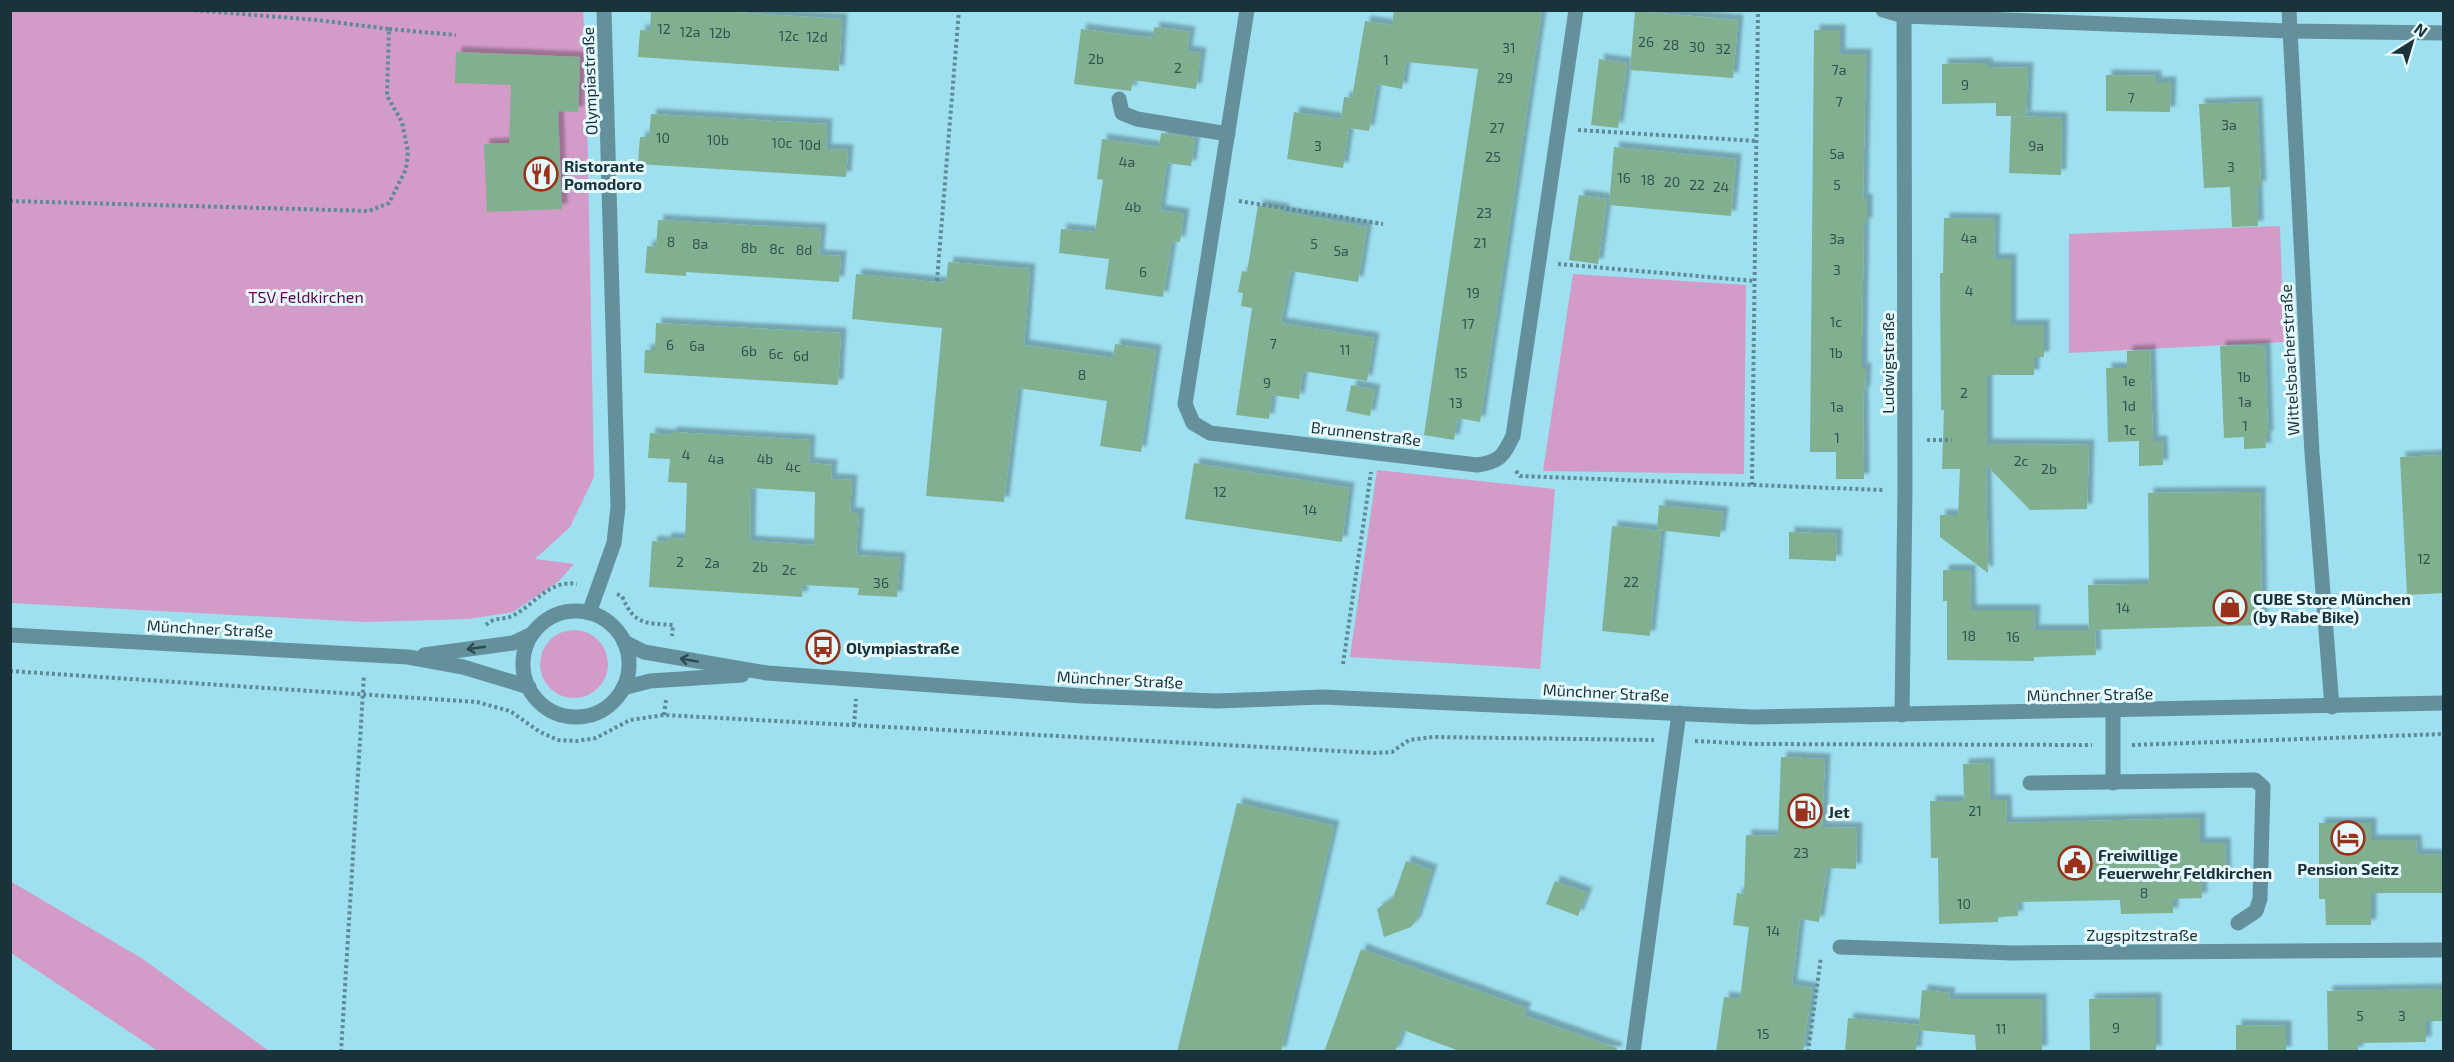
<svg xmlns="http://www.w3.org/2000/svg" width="2454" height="1062" font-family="'Exo 2',sans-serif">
	<defs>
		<filter id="shadow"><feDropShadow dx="5.5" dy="-5.5" stdDeviation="1.5" flood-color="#0004"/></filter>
	</defs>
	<rect width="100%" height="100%" fill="#9ee0f0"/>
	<!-- green -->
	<g fill="#d39bc8">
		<path d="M11,11H583L586,58L594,477L570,527L535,559L574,564L559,581L513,612L469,619L365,622L11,603Z"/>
		<path d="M2280,226L2284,342L2069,353V234Z"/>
		<path d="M1573,274L1746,285L1744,474L1543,471Z"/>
		<path d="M1377,470L1555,489L1540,669L1350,657Z"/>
		<circle cx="574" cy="664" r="34"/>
		<path d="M10,881L143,959L269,1051H158L11,953Z"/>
	</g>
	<!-- building -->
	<g fill="#80b08f" fill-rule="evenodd" filter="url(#shadow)">
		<path d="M651,10H701L842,19L839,71L638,57L640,30L650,31Z"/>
		<path d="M1394,10H1542L1480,422L1458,418L1454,440L1424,435L1478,69L1406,62L1402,89L1377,84L1369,131L1349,128L1343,168L1287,159L1294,112L1341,119L1344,97L1352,98L1365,21L1392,25Z"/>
		<path d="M1635,11L1738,20L1733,78L1630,70Z"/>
		<path d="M1154,27L1190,32L1187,51L1201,53L1196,89L1133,80L1131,91L1074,84L1081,29L1153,38Z"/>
		<path d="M1814,30H1840V54H1866L1863,199H1867V223H1864L1862,337V368H1866L1865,391H1863L1864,479H1836V452H1810Z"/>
		<path d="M456,52L580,57L578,112L558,111L562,209L487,212L484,144L509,143L511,85L455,83Z"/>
		<path d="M1599,59L1627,63L1618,128L1591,125Z"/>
		<path d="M1987,63V67L2028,68L2026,116H1996V103L1942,104V64Z"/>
		<path d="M2106,75L2156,76V82H2171L2170,112L2106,111Z"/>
		<path d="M2257,102L2261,186H2257L2258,226L2232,227L2230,187L2204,188L2199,104Z"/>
		<path d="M651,114L827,124L826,149L848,150L846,177L638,164L640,137H649Z"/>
		<path d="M2011,116L2062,118L2061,175L2009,173Z"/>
		<path d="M1161,133L1195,138L1191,166L1167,163L1160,210L1184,214L1180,242L1172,241L1163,297L1105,289L1109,259L1059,253L1061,229L1095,232L1103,180L1097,179L1102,139L1159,147Z"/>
		<path d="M1614,147L1736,159L1731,216L1609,205Z"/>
		<path d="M1579,195L1607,199L1598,264L1569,260Z"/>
		<path d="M1258,205L1284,209V212L1367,227L1358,282L1291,271L1281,323L1374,338L1367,381L1303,371L1299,399L1272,395L1269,419L1236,415L1252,308L1241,306L1243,293L1238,292L1242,271L1247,272Z"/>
		<path d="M1944,218L1995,219L1994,259H2011V325H2044V357H2034V375H1987V444L2089,445L2087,509L2030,510L1986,465L1988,573L1940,537V515H1958L1960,469H1942L1944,410H1941L1940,273H1943Z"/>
		<path d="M658,220L821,229L819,255L841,256L839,282L686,272V276L645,273L647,246L656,247Z"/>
		<path d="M948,262L1030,269L1024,345L1113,358L1115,344L1156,350L1141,452L1100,446L1107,401L1018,388L1004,502L926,496L942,328L852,319L856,274L946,283Z"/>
		<path d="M656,323L841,333L838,385L644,373L645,350H655Z"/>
		<path d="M2265,345L2268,437H2265L2266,448L2244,449V437L2224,438L2220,346Z"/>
		<path d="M2150,350L2153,441H2162L2163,465L2139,466V441L2108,442L2106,368H2127V351Z"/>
		<path d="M1351,385L1375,390L1370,416L1346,411Z"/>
		<path d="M671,432L810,440L809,463L832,465L831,479L852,480L850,513H859L856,555L900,558L897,597L858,595L859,588L803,585L802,597L649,587L652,541L666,542V538L685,539L687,483L668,482L670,459L648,458L650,433L671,435ZM751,488L815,492L814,545L750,541Z"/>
		<path d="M2444,455V593L2407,595L2400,457Z"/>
		<path d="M1194,463L1349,488L1342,542L1185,519Z"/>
		<path d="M2260,492L2262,625L2089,630L2088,585L2149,584L2148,493Z"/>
		<path d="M1659,505L1723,512L1720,537L1657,530Z"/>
		<path d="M1612,526L1661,531L1650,636L1602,631Z"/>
		<path d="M1789,532L1837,534L1836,561L1789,559Z"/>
		<path d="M1943,570H1970L1971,610H2035L2034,630H2095L2096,655L2034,657V661L1947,660V601H1943Z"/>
		<path d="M1781,757L1825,759L1822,827L1857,828L1856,869L1827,868L1819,922L1800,919L1792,985L1812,988L1803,1052H1716L1724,997L1740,999L1749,927L1733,925L1737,893L1744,894L1746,835L1778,836Z"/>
		<path d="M1989,763L1990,800H2006L2007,823L2200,818V843H2225L2226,876L2201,877L2202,898L2173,899V913L2121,914L2120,900L2017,902L2018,916L1998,917V922L1939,924L1938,858H1931L1930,801H1964L1963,764Z"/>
		<path d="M1237,803L1334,826L1281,1052H1177Z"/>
		<path d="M2319,823H2371V840H2416L2417,854L2444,855V893H2371V925H2326L2325,899H2319Z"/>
		<path d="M1406,861L1432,870L1416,921L1411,927L1384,937L1377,909L1393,898Z"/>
		<path d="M1555,881L1587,893L1578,916L1546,904Z"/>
		<path d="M1361,949L1526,1008L1523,1015L1617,1048L1616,1052H1462L1403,1030L1395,1052H1324Z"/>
		<path d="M2444,989V1021H2426V1042L2358,1043V1052H2328L2327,991Z"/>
		<path d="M1922,990L1950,993L1949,999H2041L2042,1051L1976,1052L1975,1035L1918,1030L1916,1052H1845L1848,1018L1919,1025Z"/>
		<path d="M2156,998V1051H2090L2089,999Z"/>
		<path d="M2236,1025L2286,1026V1052H2236Z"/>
	</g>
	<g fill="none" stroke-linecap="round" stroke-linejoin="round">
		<!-- path -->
		<g stroke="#5c8a95" stroke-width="4" stroke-dasharray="3 3" stroke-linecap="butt">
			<path d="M389,29L456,35"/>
			<path d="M1578,130L1757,141"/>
			<path d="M10,201L369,211L389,203L406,169L408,152L402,122L387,96L389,29L317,20L192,10"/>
			<path d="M1239,201L1383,224"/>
			<path d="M1558,264L1755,281"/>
			<path d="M937,281L959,10"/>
			<path d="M1927,440H1952"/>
			<path d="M1516,471L1520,476L1883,490"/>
			<path d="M1752,485L1758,10"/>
			<path d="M617,594L622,596C634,625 645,623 673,625L672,636"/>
			<path d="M486,625C494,617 503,620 512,616C535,605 549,579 577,584"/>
			<path d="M813,653L815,633"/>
			<path d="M1343,664L1371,472"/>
			<path d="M10,671L477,702L510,711L540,732L558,740L577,741L596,738L630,720L664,715L1375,753L1392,752L1409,740L1433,737L1654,740"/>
			<path d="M664,715L666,700"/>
			<path d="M854,725L856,699"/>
			<path d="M1695,741L1753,744L2092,745"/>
			<path d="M2132,745L2444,734"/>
			<path d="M341,1052L364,675"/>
			<path d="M1808,1052L1821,957"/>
		</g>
		<!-- minor -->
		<g stroke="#63909a" stroke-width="15">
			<path d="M1247,10L1185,404L1193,423L1210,433L1477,465C1500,462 1503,456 1513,436L1576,10"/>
			<path d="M1883,10L1904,16L2289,31L2444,33"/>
			<path d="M2289,10L2312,453L2332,707"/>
			<path d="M1119,99L1122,113L1137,119L1228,134"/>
			<circle cx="576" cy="664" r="53"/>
			<path d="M589,613L614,543L618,507L604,10"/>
			<path d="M10,635L408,657L463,667L529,687"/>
			<path d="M624,642L644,652L767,673L1082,696L1217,701L1323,697L1753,717L2444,703"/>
			<path d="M424,655L513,643L532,634"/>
			<path d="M623,688L650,681L742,675"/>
			<path d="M2113,711V783"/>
			<path d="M1902,715L1905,491L1904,10"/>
			<path d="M2030,783L2255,780L2263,787L2260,899L2256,911L2238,923"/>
			<path d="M1840,947L2013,953L2444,950"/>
			<path d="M1633,1052L1679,713"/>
		</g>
	</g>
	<!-- one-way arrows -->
	<defs><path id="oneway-shaft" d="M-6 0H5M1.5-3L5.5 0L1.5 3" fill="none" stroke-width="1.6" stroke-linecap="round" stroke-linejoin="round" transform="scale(1.5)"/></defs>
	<g stroke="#2b4a51">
		<use href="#oneway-shaft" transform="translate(476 648) rotate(172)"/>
		<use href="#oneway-shaft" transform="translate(689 660) rotate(-170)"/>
	</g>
	<!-- icons -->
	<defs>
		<g id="restaurant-ring" transform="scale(1.725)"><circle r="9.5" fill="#e6f9fd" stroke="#9a311a" stroke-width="1.5"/><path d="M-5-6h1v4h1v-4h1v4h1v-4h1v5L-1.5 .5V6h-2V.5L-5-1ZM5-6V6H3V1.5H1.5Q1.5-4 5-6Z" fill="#9a311a"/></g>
		<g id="shop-ring" transform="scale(1.725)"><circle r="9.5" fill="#e6f9fd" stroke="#9a311a" stroke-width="1.5"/><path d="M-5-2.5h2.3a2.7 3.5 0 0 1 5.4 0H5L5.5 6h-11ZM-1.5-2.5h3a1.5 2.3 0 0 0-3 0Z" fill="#9a311a"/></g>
		<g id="bus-ring" transform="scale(1.725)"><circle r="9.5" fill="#e6f9fd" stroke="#9a311a" stroke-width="1.5"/><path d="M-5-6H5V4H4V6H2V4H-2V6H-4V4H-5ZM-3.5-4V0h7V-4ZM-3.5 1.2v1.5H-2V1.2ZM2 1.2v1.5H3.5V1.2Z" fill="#9a311a"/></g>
		<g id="fuel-ring" transform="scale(1.725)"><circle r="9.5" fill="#e6f9fd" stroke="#9a311a" stroke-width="1.5"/><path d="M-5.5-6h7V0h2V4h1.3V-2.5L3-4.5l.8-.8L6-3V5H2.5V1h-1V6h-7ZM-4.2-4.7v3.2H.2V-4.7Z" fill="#9a311a"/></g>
		<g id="hotel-ring" transform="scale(1.725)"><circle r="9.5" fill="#e6f9fd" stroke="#9a311a" stroke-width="1.5"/><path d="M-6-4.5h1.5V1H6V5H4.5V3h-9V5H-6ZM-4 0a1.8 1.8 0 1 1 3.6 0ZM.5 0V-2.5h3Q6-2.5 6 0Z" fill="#9a311a"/></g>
		<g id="civic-ring" transform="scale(1.725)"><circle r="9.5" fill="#e6f9fd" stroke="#9a311a" stroke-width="1.5"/><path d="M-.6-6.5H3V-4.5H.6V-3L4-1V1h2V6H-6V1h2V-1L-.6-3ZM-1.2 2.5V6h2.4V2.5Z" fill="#9a311a"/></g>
	</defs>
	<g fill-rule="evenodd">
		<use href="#restaurant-ring" x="541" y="174"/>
		<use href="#shop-ring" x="2230" y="607"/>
		<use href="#bus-ring" x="823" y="647"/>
		<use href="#fuel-ring" x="1805" y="811"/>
		<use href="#hotel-ring" x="2348" y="838"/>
		<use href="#civic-ring" x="2075" y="863"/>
	</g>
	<g text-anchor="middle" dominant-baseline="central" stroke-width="6" stroke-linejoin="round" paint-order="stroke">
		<!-- number labels -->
		<g font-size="14" fill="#32524e">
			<text x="664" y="28">12</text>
			<text x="690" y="31">12a</text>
			<text x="720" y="32">12b</text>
			<text x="789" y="35">12c</text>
			<text x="817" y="36">12d</text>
			<text x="1646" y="41">26</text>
			<text x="1671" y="44">28</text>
			<text x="1697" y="46">30</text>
			<text x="1509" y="47">31</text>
			<text x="1723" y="48">32</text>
			<text x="1096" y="58">2b</text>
			<text x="1386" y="59">1</text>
			<text x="1178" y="67">2</text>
			<text x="1839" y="69">7a</text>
			<text x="1505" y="77">29</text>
			<text x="1965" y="84">9</text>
			<text x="2131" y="97">7</text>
			<text x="1839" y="101">7</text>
			<text x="2229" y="124">3a</text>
			<text x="1497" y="127">27</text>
			<text x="663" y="137">10</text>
			<text x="718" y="139">10b</text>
			<text x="782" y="142">10c</text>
			<text x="810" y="144">10d</text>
			<text x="1318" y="145">3</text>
			<text x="2036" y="145">9a</text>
			<text x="1837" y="153">5a</text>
			<text x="1493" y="156">25</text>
			<text x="1127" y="161">4a</text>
			<text x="2231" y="166">3</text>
			<text x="1624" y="177">16</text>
			<text x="1648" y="179">18</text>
			<text x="1672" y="181">20</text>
			<text x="1697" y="184">22</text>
			<text x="1837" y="184">5</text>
			<text x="1721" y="186">24</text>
			<text x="1133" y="206">4b</text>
			<text x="1484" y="212">23</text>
			<text x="1969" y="237">4a</text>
			<text x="1837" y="238">3a</text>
			<text x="671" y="241">8</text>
			<text x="1480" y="242">21</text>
			<text x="700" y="243">8a</text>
			<text x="1314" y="243">5</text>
			<text x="749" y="247">8b</text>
			<text x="777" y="248">8c</text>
			<text x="804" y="249">8d</text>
			<text x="1341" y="250">5a</text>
			<text x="1837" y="269">3</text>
			<text x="1143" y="271">6</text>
			<text x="1969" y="290">4</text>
			<text x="1473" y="292">19</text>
			<text x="1836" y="321">1c</text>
			<text x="1468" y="323">17</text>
			<text x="1273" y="343">7</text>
			<text x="670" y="344">6</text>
			<text x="697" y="345">6a</text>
			<text x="1345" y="349">11</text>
			<text x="749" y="350">6b</text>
			<text x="1836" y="352">1b</text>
			<text x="776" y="353">6c</text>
			<text x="801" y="355">6d</text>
			<text x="1461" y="372">15</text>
			<text x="1082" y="374">8</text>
			<text x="2244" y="376">1b</text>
			<text x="2129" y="380">1e</text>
			<text x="1267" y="382">9</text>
			<text x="1964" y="392">2</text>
			<text x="2245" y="401">1a</text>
			<text x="1456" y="402">13</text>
			<text x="2129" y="405">1d</text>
			<text x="1837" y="406">1a</text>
			<text x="2245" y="425">1</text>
			<text x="2130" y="429">1c</text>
			<text x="1837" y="437">1</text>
			<text x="686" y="454">4</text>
			<text x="716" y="458">4a</text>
			<text x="765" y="458">4b</text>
			<text x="2021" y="460">2c</text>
			<text x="793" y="466">4c</text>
			<text x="2049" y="468">2b</text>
			<text x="1220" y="491">12</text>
			<text x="1310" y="509">14</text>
			<text x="2424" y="558">12</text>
			<text x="680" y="561">2</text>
			<text x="712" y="562">2a</text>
			<text x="760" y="566">2b</text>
			<text x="789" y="569">2c</text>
			<text x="1631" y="581">22</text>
			<text x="881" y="582">36</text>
			<text x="2123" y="607">14</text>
			<text x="1969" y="635">18</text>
			<text x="2013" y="636">16</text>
			<text x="1975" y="810">21</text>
			<text x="1801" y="852">23</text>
			<text x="2144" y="892">8</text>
			<text x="1964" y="903">10</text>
			<text x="1773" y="930">14</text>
			<text x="2360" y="1015">5</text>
			<text x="2402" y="1015">3</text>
			<text x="2116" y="1027">9</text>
			<text x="2001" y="1028">11</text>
			<text x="1763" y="1033">15</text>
		</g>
		<!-- street labels -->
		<g font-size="16" fill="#183339" stroke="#e6f9fd">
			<text transform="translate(589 81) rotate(-92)">Olympiastraße</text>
			<text transform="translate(2289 360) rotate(-93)">Wittelsbacherstraße</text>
			<text transform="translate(1887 363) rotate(-90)">Ludwigstraße</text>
			<text transform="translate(1366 433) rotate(7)">Brunnenstraße</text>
			<text transform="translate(210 628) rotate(3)">Münchner Straße</text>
			<text transform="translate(1120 679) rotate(3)">Münchner Straße</text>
			<text transform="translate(1606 692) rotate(3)">Münchner Straße</text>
			<text transform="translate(2090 694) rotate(-1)">Münchner Straße</text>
			<text x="2142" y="934">Zugspitzstraße</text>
		</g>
		<!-- poi labels -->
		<g font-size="16" font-weight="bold" fill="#183339" stroke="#e6f9fd" text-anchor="start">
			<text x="564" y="165">Ristorante<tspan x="564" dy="18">Pomodoro</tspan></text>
			<text x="2253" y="598">CUBE Store München<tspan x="2253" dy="18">(by Rabe Bike)</tspan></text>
			<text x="846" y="647">Olympiastraße</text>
			<text x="1828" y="811">Jet</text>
			<text x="2098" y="854">Freiwillige<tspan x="2098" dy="18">Feuerwehr Feldkirchen</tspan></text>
			<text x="2348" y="868" text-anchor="middle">Pension Seitz</text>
		</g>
		<!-- park labels -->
		<g font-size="16" fill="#5a0150" stroke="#e6f9fd">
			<text x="306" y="296">TSV Feldkirchen</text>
		</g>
	</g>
	<!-- border -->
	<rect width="2454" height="1062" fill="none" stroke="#183339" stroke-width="24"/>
	<!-- north arrow -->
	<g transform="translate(2412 42) rotate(37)" stroke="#e6f9fd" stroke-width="4.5" paint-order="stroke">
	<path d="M0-4.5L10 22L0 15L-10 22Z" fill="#183339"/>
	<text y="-9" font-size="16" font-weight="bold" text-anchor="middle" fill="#183339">N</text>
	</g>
</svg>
